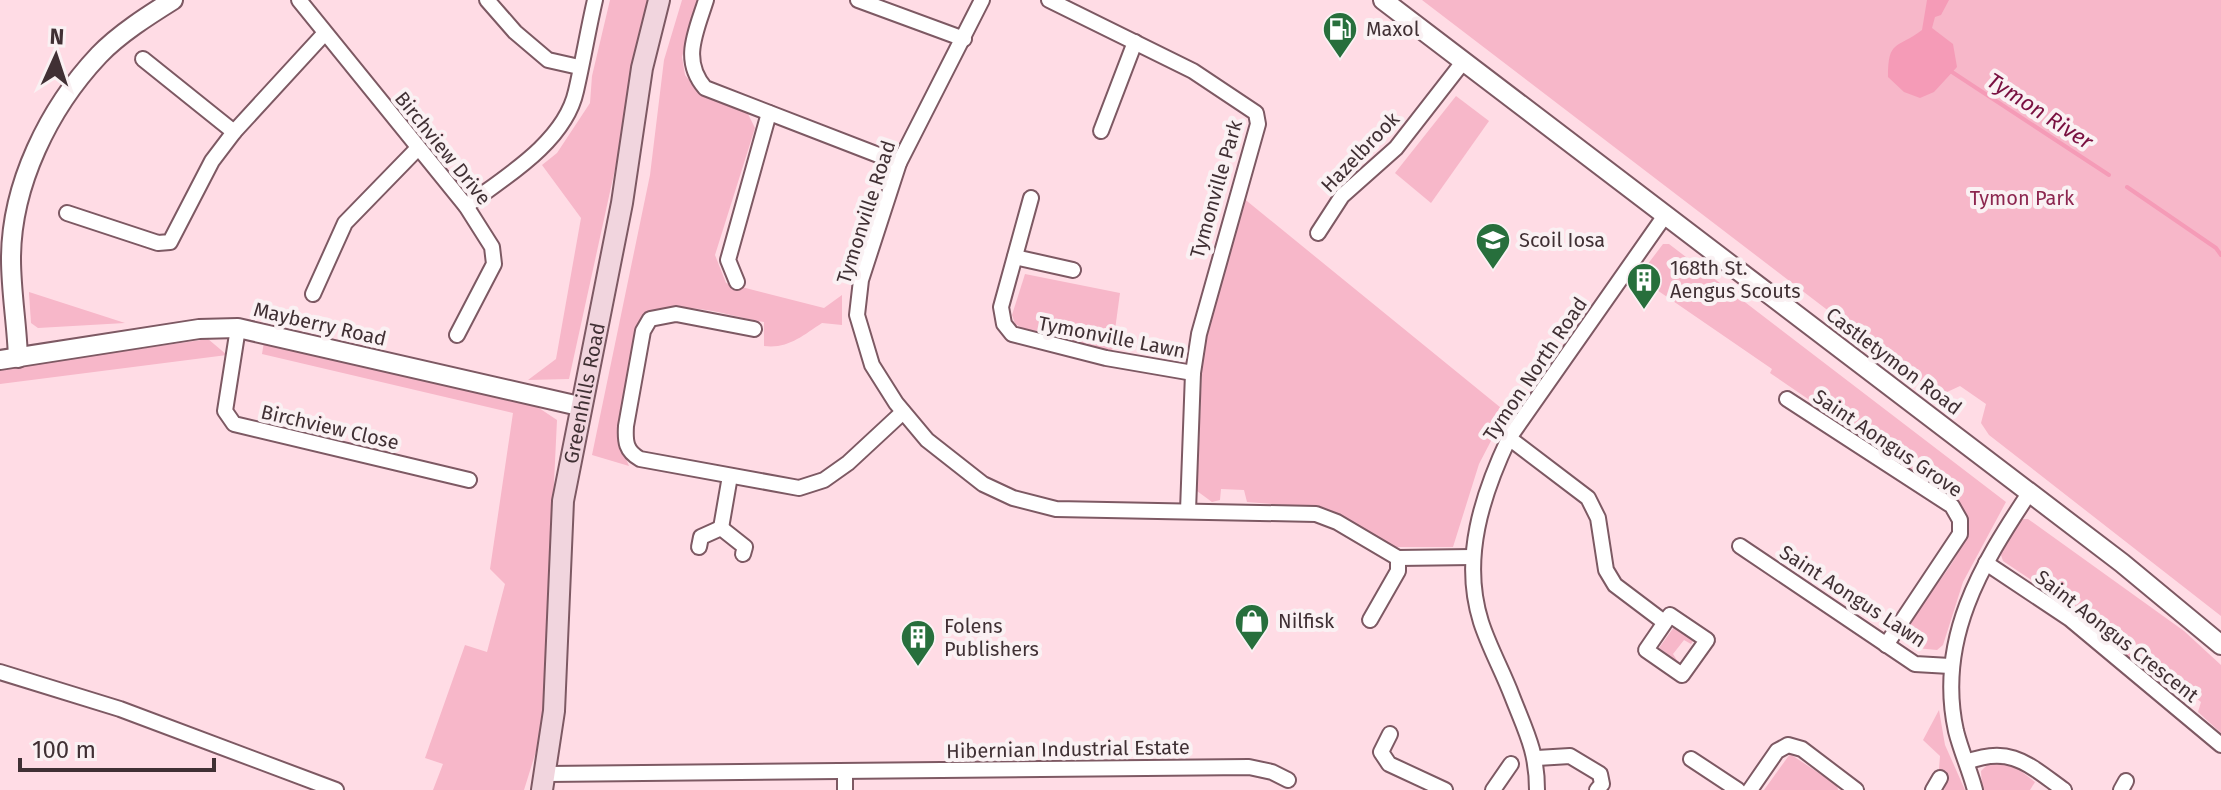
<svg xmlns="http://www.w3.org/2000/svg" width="2221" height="790" font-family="'Fira Sans',sans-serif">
	<rect width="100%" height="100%" fill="#ffdce5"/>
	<!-- green -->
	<g fill="#f7b7c9">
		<path d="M610,0H652L569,379L528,380L556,359L581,218L542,165L557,153L590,103L592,76Z"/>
		<path d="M682,0H698L682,57L685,75L699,92L747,112L755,128L715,255L726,283L824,308L842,295V325L822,323C802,336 788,349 764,346V322C726,316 667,292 639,324L619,441L629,466L592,455L650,175L664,60Z"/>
		<path d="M1422,0H2221V616L1989,435L1981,423L1986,404L1960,386L1945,393L1932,390Z"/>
		<path d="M1456,96L1489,121L1431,203L1395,173Z"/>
		<path d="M1242,197L1506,412L1479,464L1453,547H1396L1321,508L1247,502L1244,490L1221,489L1220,500L1212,502L1197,491L1203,346Z"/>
		<path d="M1663,244H1669L2006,502L1963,582L1943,645L1937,650L1916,648L1905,639V631C1921,594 1989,541 1959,502L1770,373L1772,369L1638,277Z"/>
		<path d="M1025,274L1120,293L1112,352L1038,336L1015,324L1012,315Z"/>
		<path d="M29,293V292L125,323L38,328L31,323Z"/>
		<path d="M208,339L227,355L0,384V369Z"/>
		<path d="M264,342L536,406L557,420L542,732L524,790H433L443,764L425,758L465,645L487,652L505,584L490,569L513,413L262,354Z"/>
		<path d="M2022,519H2028L2184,631L2221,665V733L2198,712L2201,702L2184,689L2175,695L2067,606L2073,597L2054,584L2048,591L2003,561L2000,552Z"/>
		<path d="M1674,627L1693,641L1691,644L1684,640L1673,654L1678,662L1659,648Z"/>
		<path d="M1939,710L1945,745L1965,790H1944L1948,777L1939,769L1940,756L1923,740Z"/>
		<path d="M1790,754L1837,785L1838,790H1764Z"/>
		<path d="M2008,761L2035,782L2030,790H1982L1981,771L1990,762Z"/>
	</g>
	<!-- water -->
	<path fill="#f59bb7" d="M1927,0H1949L1941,15L1935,17L1932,28L1953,44L1957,67L1934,92L1920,98L1904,92L1888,77C1888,39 1897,49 1922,30Z"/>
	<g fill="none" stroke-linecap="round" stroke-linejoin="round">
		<!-- stream -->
		<g stroke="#f59bb7" stroke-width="4">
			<path d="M1952,72L2109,175"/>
			<path d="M2127,187L2216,248L2221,255"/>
		</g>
		<!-- minor casing -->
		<g stroke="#7d5963" stroke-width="18">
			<g id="minor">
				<path d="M299,0L466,206L492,247L494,264L457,335"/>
				<path d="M487,0L515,32L548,60L579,67"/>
				<path d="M706,0C696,32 681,60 705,88L899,163"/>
				<path d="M858,0L964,39"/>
				<path d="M982,0L899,163L861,280L857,315L872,365L896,403L927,440L983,484L1013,498L1056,509L1316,514L1337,522L1398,558L1472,557"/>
				<path d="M1049,0L1193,71L1256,113L1258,124L1199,334L1193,373L1188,511"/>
				<path d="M143,59L234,132"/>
				<path d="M1101,131L1135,42"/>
				<path d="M1031,198L1001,307L1004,324L1012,334L1106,358L1193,373"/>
				<path d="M466,206C504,178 565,142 576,91C583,61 588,30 595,0"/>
				<path d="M67,213L158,243L170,242L212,161L234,132L324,34"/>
				<path d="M1318,233L1342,196L1396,148L1463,62"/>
				<path d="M1015,257L1073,270"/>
				<path d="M737,282L728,260L769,113"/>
				<path d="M313,294L345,223L417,149"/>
				<path d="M238,328L225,411L234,424L469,480"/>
				<path d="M754,329L676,314L650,319L643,331L626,426C625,442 626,451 640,459L799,488L824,480L848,463L903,412"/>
				<path d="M1787,399L1952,506L1960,520V534L1886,645"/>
				<path d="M1509,438L1588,498L1598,518L1606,570L1615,585L1664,622"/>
				<path d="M721,528L730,476"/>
				<path d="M1740,546L1915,664L1950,666"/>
				<path d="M699,547L701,537L721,528L745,547L743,554"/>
				<path d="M1986,563L2070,619L2221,745"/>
				<path d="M1670,615L1707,640L1682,675L1646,650Z"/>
				<path d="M1370,620L1398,571V558"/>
				<path d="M0,672L120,709L336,790"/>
				<path d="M1390,734L1381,752L1389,764L1445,790"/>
				<path d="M1537,758L1570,756L1600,774L1602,784L1597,790"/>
				<path d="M1691,759L1738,790"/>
				<path d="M1967,762C2011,745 2029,765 2064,790"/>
				<path d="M845,771V790"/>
				<path d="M547,774L1249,767L1272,772L1288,780"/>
				<path d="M1493,790L1511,764"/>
				<path d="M1537,790C1537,751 1526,732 1512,696C1503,672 1489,647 1481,622C1461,559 1482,495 1509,438L1666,214"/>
				<path d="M1750,790L1777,751L1788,745L1802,749L1856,790"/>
				<path d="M1933,790L1940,778"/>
				<path d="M1975,790C1970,771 1961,751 1956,731C1936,640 1981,565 2030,492"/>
				<path d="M2121,790L2126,781"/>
			</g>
		</g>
		<!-- tertiary casing -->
		<g stroke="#7d5963" stroke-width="22">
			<g id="tertiary">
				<path d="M1383,0L2122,563L2221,645"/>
				<path d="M18,358C17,325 11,292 11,259C11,185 49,108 99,55C119,34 149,15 173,0"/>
				<path d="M0,360L199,329L238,328L579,406"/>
			</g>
		</g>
		<!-- secondary casing -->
		<g stroke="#7d5963" stroke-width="24">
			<g id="secondary">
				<path id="s1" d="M542,790L554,711L563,501L622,203L642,68L659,0"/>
			</g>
		</g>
		<!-- minor -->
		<use href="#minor" stroke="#fff" stroke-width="14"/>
		<!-- tertiary -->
		<use href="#tertiary" stroke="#fff" stroke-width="18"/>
		<!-- secondary -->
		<use href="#secondary" stroke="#f1d5de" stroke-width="20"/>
	</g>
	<!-- icons -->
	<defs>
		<g id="fuel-pin" transform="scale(1.8)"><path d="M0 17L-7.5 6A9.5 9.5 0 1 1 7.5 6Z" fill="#276f3c" stroke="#faf1f3"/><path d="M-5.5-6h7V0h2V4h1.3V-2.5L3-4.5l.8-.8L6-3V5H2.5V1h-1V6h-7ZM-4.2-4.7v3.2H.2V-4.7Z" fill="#fff"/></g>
		<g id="school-pin" transform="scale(1.8)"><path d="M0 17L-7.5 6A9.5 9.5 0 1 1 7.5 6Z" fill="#276f3c" stroke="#faf1f3"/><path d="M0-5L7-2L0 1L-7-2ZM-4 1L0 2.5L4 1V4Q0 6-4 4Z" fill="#fff"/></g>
		<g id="building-pin" transform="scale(1.8)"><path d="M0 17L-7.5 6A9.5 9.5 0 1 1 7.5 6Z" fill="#276f3c" stroke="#faf1f3"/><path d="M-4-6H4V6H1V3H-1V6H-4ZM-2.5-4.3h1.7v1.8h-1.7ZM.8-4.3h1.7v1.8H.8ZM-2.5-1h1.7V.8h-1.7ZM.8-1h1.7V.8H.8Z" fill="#fff"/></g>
		<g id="shop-pin" transform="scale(1.8)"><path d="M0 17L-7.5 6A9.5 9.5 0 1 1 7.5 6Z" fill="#276f3c" stroke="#faf1f3"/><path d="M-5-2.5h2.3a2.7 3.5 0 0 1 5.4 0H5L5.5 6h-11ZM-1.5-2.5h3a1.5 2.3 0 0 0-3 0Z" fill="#fff"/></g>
	</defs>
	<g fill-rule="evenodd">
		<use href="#fuel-pin" x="1340" y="29"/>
		<use href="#school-pin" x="1493" y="240"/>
		<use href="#building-pin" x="1644" y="280"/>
		<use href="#shop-pin" x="1252" y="621"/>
		<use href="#building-pin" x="918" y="637"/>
	</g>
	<g text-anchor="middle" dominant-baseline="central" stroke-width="8" stroke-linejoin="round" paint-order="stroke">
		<!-- poi labels -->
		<g font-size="20" fill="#403034" stroke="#faf1f3" text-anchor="start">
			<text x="1366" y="29">Maxol</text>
			<text x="1519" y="240">Scoil Iosa</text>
			<text x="1670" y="268">168th St.<tspan x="1670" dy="23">Aengus Scouts</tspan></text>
			<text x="1278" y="621">Nilfisk</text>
			<text x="944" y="626">Folens<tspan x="944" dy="23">Publishers</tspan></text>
		</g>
		<!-- street labels -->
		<g font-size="20" fill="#403034" stroke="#faf1f3">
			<text transform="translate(443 148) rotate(51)">Birchview Drive</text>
			<text transform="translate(1360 152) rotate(-46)">Hazelbrook</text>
			<text transform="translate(1216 189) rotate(-74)">Tymonville Park</text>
			<text transform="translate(866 212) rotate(-72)">Tymonville Road</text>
			<text transform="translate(320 324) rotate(13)">Mayberry Road</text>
			<text transform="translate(1112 337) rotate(11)">Tymonville Lawn</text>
			<text transform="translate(1894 361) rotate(37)">Castletymon Road</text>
			<text transform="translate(1535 369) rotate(-56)">Tymon North Road</text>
			<text stroke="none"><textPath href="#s1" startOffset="400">Greenhills Road</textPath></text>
			<text transform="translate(330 427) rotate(13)">Birchview Close</text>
			<text transform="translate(1888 443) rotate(34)">Saint Aongus Grove</text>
			<text transform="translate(1853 596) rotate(33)">Saint Aongus Lawn</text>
			<text transform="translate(2117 636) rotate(38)">Saint Aongus Crescent</text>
			<text transform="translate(1068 749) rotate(-1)">Hibernian Industrial Estate</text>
		</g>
		<!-- park labels -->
		<g font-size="20" fill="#8c264f" stroke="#faf1f3">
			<text x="2022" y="198">Tymon Park</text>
		</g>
		<!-- water labels -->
		<g font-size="22" font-style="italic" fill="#791040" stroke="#faf1f3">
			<text transform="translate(2040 111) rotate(33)">Tymon River</text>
		</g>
	</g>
	<!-- north arrow -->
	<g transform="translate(56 56) rotate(3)" stroke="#faf1f3" stroke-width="6" paint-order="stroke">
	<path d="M0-6L14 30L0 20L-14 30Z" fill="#403034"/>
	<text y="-12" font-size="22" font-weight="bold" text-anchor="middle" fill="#403034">N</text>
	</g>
	<!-- scale -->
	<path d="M20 758v12h194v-12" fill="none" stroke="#403034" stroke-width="4"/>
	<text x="32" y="758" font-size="24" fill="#403034" stroke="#faf1f3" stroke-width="6" paint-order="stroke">100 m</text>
</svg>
